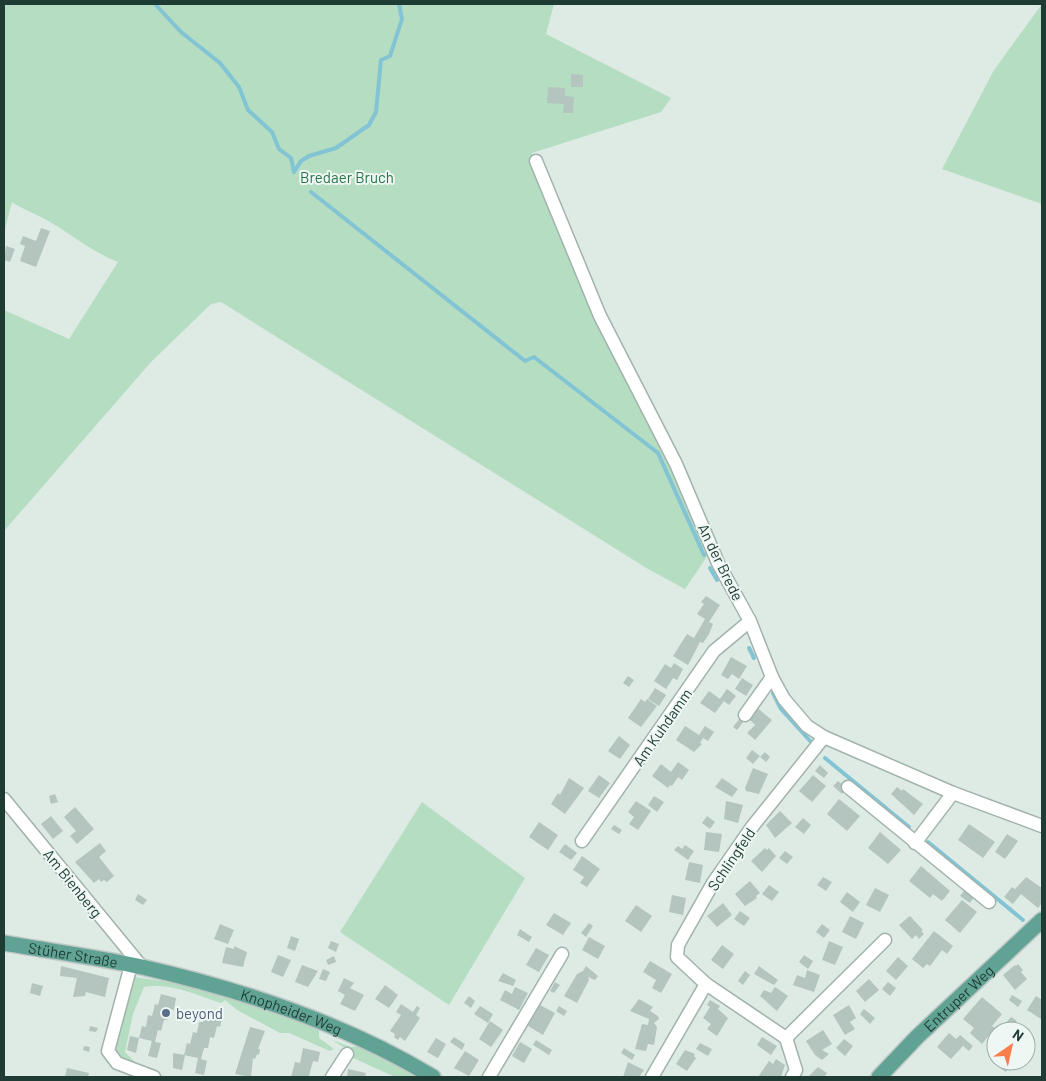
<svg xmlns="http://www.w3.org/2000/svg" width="1046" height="1081" font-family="Barlow,sans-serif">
	<rect width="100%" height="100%" fill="#deebe5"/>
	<!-- green -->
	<g fill="#b5ddc1">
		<path d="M4,4H554L546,34L671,98L661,112L532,153L579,276L610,350L666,455L694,517L703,546V551L708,555L685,589L648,569L221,302L211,304L151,362L4,531V310L69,339L118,262C90,251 69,232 43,218C32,212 22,209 12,202L4,233Z"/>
		<path d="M1042,4V204L942,169L994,70Z"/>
		<path d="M422,802L525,878L449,1005L340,932Z"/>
		<path d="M135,977L194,986L309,1022L319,1030V1038L334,1049L330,1051L289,1033H280L237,1010L225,1000L221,1003C196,995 171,982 144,987L133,1014L125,1052L137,1064L134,1066C126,1061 118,1057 115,1047C112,1035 129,989 135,977Z"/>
		<path d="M332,1040L351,1047L359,1046L374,1051L421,1077H395L351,1057V1052Z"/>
	</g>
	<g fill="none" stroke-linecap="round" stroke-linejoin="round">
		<!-- stream -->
		<g stroke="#82c4d4" stroke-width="4">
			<path d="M155,4L181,32L220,63L239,87L248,110L272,132L279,149L291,158L294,172"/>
			<path d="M294,172L301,161L309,156L336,148L369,125L376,112L381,60L390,56L402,19L399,4"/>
			<path d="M311,192L525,361L534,357L658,453L704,555"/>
			<path d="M710,568L717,580"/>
			<path d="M749,648L754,658"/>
			<path d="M773,693L781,709L812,743"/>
			<path d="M825,758L909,827"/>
			<path d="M928,842L1023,920"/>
		</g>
	</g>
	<!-- building -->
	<g fill="#b3c5be">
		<path d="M571,74L583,75V87H571Z"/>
		<path d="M548,87L565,88V96L574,97L573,113H563L564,104L547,103Z"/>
		<path d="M41,228L50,231L36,267L20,261L25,246L20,244L23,236L36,241Z"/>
		<path d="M6,246L15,249L10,262L4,260Z"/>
		<path d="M706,596L720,605L709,622L713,624L709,634L703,643L700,642L688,665L673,656L687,634L694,638L705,619L697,614L704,604L701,602Z"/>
		<path d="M731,657L747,666L739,679L732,674L728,679L721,675Z"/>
		<path d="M674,663L683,669L677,680L673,678L666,689L654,681L665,664L671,668Z"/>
		<path d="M628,676L634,680L629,687L623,683Z"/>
		<path d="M742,678L753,685L746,696L735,689Z"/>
		<path d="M655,688L666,695L659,706L648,699Z"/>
		<path d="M727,689L736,696L729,705L724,701L715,713L700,703L709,691L720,699Z"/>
		<path d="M641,699L645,702L647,699L657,706L641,727L628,718Z"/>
		<path d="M756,707L772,720L755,740L747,733L755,725L747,717Z"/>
		<path d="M741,717L745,720L737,730L733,727Z"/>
		<path d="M685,726L699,735L705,726L714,732L708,741L703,738L700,743L702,744L694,752L676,740Z"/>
		<path d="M619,736L630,745L620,759L608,751Z"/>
		<path d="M752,750L760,756L753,764L746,758Z"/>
		<path d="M765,752L770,757L766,762L760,757Z"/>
		<path d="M678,762L689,770L682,780L678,777L672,786L670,785L668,788L652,776L661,764L671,772Z"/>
		<path d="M820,765L828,773L824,778L815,771Z"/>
		<path d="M753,768L768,774L759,794L746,791L745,788Z"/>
		<path d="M599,775L610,783L599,798L588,791Z"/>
		<path d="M813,775L826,786L812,802L799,791Z"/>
		<path d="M569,778L584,788L565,814L551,804L558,793L560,795Z"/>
		<path d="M722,778L738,789L732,797L715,787Z"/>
		<path d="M838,781L847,788L842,794L833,786Z"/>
		<path d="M897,787L902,791L903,789L923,804L914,815L891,794Z"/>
		<path d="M55,794L58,802L51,804L49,796Z"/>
		<path d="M654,796L664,802L657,812L648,805Z"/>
		<path d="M839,799L860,816L847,831L827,814Z"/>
		<path d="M636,801L651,811L638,830L629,824L634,817L628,812Z"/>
		<path d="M726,801L743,805L738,823L724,819Z"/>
		<path d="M75,807L94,829L77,844L70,836L76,831L64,817Z"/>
		<path d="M780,811L792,823L775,838L766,825Z"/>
		<path d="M51,816L63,831L53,839L41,824Z"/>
		<path d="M707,816L715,822L710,829L702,823Z"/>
		<path d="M803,818L811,825L804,834L795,827Z"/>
		<path d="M539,822L558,835L548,850L529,837Z"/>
		<path d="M969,824L995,842L983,858L958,840Z"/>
		<path d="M614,825L622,830L619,834L611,829Z"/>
		<path d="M706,832L722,834L719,852L704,850Z"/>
		<path d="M880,832L901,850L888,864L868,848Z"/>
		<path d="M1007,834L1018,841L1005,859L995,852Z"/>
		<path d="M100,843L106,851L99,857L114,876L107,882L104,880L101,882L99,879L94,883L75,862Z"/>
		<path d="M565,844L577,853L571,860L559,852Z"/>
		<path d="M685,845L694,851L688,860L674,850L678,846L682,849Z"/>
		<path d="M765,848L767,850L769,848L776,856L762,872L751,861Z"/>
		<path d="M785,851L793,857L787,864L779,858Z"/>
		<path d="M582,856L600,869L587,887L580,883L584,877L573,870Z"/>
		<path d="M689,862L703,865L700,883L685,880Z"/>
		<path d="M921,866L950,891L942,901L933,894L930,898L909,881Z"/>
		<path d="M823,877L832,882L826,891L817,885Z"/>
		<path d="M1026,877L1042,888V903L1038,908L1021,894L1013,904L1004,897L1012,887L1015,889Z"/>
		<path d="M750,881L760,893L756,896L757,898L745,906L735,894Z"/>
		<path d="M769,885L779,892L772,901L762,894Z"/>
		<path d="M967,887L976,894L970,903L960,896Z"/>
		<path d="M875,888L889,895L880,912L866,905Z"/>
		<path d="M847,892L860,902L853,912L840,902Z"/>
		<path d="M138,894L147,900L143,905L135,900Z"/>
		<path d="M672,895L686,898L683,915L669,912Z"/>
		<path d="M962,900L977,912L960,933L945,920Z"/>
		<path d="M723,903L732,915L717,927L707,916Z"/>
		<path d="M636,905L652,916L641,932L625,921Z"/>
		<path d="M740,911L750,918L744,926L734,919Z"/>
		<path d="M554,913L571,923L563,935L546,925Z"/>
		<path d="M850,916L864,923L856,939L842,932Z"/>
		<path d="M910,916L923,930L921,931L924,934L919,939L916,935L912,939L899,925Z"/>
		<path d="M589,923L593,926L586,937L581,933Z"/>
		<path d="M220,924L234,930L228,944L214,939Z"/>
		<path d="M822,924L830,930L824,938L816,932Z"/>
		<path d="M520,929L532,937L529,942L517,935Z"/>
		<path d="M934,931L953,946L947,954L942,950L930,966L927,964L923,968L912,959Z"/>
		<path d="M291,936L299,939L295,951L287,948Z"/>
		<path d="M589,937L605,946L598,959L582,950Z"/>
		<path d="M331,941L339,944L336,952L328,948Z"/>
		<path d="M829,941L843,947L835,965L822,960Z"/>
		<path d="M722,945L734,954L723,969L711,960Z"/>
		<path d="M234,946L247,952L243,967L222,963L226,947L234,949Z"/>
		<path d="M536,948L549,955L539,972L526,965Z"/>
		<path d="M278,955L291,960L283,977L271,972Z"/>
		<path d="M804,955L813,961L808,969L799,962Z"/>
		<path d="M334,956L336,962L328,965L326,960Z"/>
		<path d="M898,957L908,966L896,980L886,971Z"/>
		<path d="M650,961L672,974L661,993L652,988L656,980L643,972Z"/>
		<path d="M1018,964L1023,970L1021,972L1027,979L1015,990L1003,975L1015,965L1016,966Z"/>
		<path d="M302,965L318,971L308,987L295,982Z"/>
		<path d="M61,966L109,978L105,997L86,992L85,996L73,997L77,978L60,976Z"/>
		<path d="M586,966L598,976L595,980L588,977L589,980L577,1003L564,996L577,974L583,971Z"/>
		<path d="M759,966L778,980L774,985L754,974Z"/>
		<path d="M323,969L330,972L326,981L319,979Z"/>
		<path d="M807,970L820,975L814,992L793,985L797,975L805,978Z"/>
		<path d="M745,971L750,975L743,985L738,981Z"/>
		<path d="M503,973L516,980L513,986L498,981Z"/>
		<path d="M344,978L354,983L350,988L364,995L355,1011L340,1004L345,995L338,991Z"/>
		<path d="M869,979L879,990L865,1002L856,991Z"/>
		<path d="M555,982L560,985L554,993L550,991Z"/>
		<path d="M888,982L896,988L890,996L882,989Z"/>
		<path d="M32,983L43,986L40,996L30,993Z"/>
		<path d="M385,985L398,995L389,1008L375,999Z"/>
		<path d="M515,987L528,993L519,1010L500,1000L505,990L512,994Z"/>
		<path d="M775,987L788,996L777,1011L760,996L764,990L771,993Z"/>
		<path d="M161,994L176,998L174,1010L170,1009L167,1020H164L161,1031L158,1030L155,1042L161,1043L157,1058L148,1056L152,1041L139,1038L142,1026L146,1027L148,1015L152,1016L155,1004L158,1005Z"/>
		<path d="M1012,995L1022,1001L1018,1007L1009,1000Z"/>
		<path d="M469,996L475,1001L471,1008L464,1003Z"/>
		<path d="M1036,996L1042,1000L1041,1019L1027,1010Z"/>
		<path d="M982,997L1002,1014L992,1026L995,1028L982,1044L970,1033L974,1028L963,1019Z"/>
		<path d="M639,999L653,1007L650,1011L658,1016L659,1019L654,1023L657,1027L654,1045L648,1044L646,1051L635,1049L642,1024L648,1025L649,1019L630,1011Z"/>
		<path d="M710,1000L720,1006L718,1009L728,1018L717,1036L707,1029L711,1024L703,1018L710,1007L707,1005Z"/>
		<path d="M401,1004L413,1012L417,1006L420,1008L416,1015L420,1018L405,1041L400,1037L398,1040L394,1037L395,1034L390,1031L401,1015L396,1012Z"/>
		<path d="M540,1005L555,1013L543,1035L528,1026Z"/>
		<path d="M849,1005L856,1018L850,1022L855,1029L845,1035L833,1015Z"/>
		<path d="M480,1006L493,1014L488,1023L474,1014Z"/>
		<path d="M559,1006L567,1011L564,1016L556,1011Z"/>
		<path d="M864,1009L875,1018L870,1024L860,1014Z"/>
		<path d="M206,1011L223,1015L220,1027L217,1026L214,1038L210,1037L208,1048H204L201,1059L207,1061L204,1075L195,1073L198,1058L184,1055L187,1043L190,1044L193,1032L197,1033L199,1022H203Z"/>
		<path d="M1011,1017L1017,1021L1010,1029L1004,1025Z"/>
		<path d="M490,1021L503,1030L491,1047L479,1039Z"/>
		<path d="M90,1026L98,1028L96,1032L89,1031Z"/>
		<path d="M250,1027L265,1031L258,1049H260L259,1055L257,1054L255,1059L253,1058L251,1077L235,1074Z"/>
		<path d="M823,1030L832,1044L822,1050L829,1054L822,1060L815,1055L806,1041Z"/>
		<path d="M949,1033L956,1039L960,1035L973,1046L969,1051L963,1046L951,1059L937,1047Z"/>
		<path d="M130,1036L139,1038L136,1053L127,1050Z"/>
		<path d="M454,1037L465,1044L462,1050L450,1042Z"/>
		<path d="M762,1037L777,1046L771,1055L757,1045Z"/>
		<path d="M436,1038L446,1044L438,1058L427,1052Z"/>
		<path d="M844,1039L853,1046L845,1056L836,1048Z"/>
		<path d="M536,1040L552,1050L549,1055L533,1045Z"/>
		<path d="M520,1042L532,1049L524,1063L512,1056Z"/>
		<path d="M700,1043L712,1049L708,1056L696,1049Z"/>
		<path d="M996,1044V1057L990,1053Z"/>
		<path d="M84,1046L90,1047L89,1052L83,1050Z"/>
		<path d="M303,1048L320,1052L318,1062L313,1061L309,1076L291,1077L295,1062L300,1063Z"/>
		<path d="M624,1048L635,1055L632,1060L621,1053Z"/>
		<path d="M685,1050L695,1054L694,1056L696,1058L687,1071L676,1064Z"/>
		<path d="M465,1051L479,1060L469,1076L454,1068Z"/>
		<path d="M173,1053L185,1055L182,1070L173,1068Z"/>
		<path d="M996,1058V1061H1007L1005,1064L1009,1067L1006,1072L993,1063Z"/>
		<path d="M776,1059L785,1065L781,1077H758L769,1061L773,1064Z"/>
		<path d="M628,1062L644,1070L639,1077H623Z"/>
		<path d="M818,1067L827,1073L824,1077H808Z"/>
		<path d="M67,1068L89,1073L88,1077H65Z"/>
		<path d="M348,1069L366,1073L365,1077H347Z"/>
	</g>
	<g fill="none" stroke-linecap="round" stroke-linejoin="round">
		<!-- minor casing -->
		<g stroke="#a1b3ac" stroke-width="15">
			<g id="minor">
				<path d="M536,161L600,316L676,464L718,563L750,621L772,677L784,699L807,726L824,737L953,793L1042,826"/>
				<path d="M745,715L772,677"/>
				<path d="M824,737L752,827L713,883L678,945L677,957L706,984L786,1038L885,940"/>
				<path d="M848,787L989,902"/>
				<path d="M4,799L142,967"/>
				<path d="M582,841L714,651L750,621"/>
				<path d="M915,843L953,793"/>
				<path d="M131,965L108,1051L117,1063L154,1077"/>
				<path d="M786,1038L796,1070L792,1077"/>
				<path d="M332,1077L347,1054"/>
				<path d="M489,1077L562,954"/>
				<path d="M652,1077L706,984"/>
			</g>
		</g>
		<!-- major casing -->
		<g stroke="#c0c8c6" stroke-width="18">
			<g id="major">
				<path id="s1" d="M4,943C50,951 97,957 142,967C243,990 344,1023 433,1077"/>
				<path id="s2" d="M879,1077L917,1037L1042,920"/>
			</g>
		</g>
		<!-- minor -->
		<use href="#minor" stroke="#fff" stroke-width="12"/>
		<!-- major -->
		<use href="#major" stroke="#60a394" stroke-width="15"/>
	</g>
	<!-- markers -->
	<circle fill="#5c6f8a" stroke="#eef7f3" stroke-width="2" cx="166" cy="1013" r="5"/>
	<g text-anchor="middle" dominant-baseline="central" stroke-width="4" stroke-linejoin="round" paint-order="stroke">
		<!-- park labels -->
		<g font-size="15" fill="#277447" stroke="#eef7f3">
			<text x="347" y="177">Bredaer Bruch</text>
		</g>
		<!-- street labels -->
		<g font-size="15" fill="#1e3b34" stroke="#eef7f3">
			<text transform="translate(721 562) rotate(64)">An der Brede</text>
			<text transform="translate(662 727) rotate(-55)">Am Kuhdamm</text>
			<text transform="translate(731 859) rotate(-56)">Schlingfeld</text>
			<text transform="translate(73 883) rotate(51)">Am Bienberg</text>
			<text stroke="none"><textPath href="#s1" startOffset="70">Stüher Straße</textPath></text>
			<text stroke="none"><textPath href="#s2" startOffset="112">Entruper Weg</textPath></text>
			<text stroke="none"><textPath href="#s1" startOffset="296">Knopheider Weg</textPath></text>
		</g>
		<!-- service labels -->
		<g font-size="15" fill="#4e5e75" stroke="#eef7f3" text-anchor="start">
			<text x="176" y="1013">beyond</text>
		</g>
	</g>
	<!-- border -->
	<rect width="1046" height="1081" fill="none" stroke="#1e3b34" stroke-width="10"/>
	<!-- north arrow -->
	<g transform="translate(1011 1046) rotate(34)"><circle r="24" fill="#eef7f3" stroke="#9baca7"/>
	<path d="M0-4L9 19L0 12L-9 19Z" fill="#fa7d4d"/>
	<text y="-8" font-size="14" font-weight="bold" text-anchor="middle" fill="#1e3b34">N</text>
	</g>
</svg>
